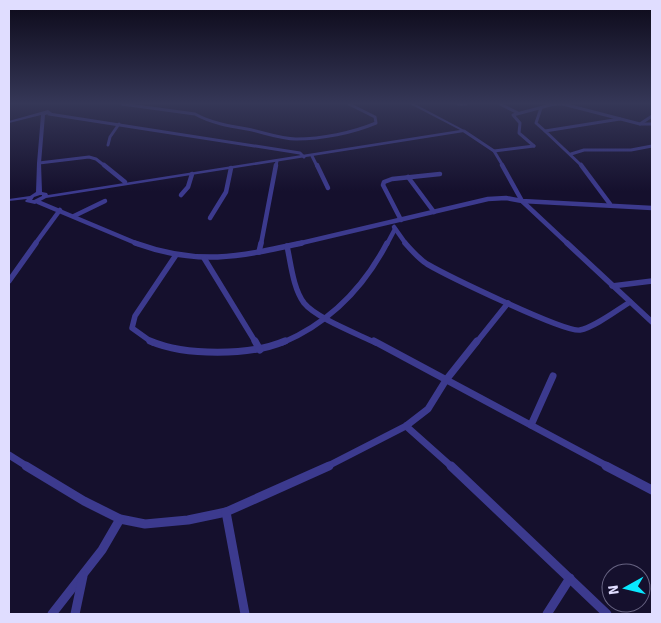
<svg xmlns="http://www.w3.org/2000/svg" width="661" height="623" font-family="Signika,sans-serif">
	<rect width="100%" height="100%" fill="#15102d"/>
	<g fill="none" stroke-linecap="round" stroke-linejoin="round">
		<!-- minor-far4 -->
		<g stroke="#3c3a8e" stroke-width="3">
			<path d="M122,104L195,114C211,123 229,126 247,129C263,132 280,139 296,139C322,139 352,133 376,123L375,117L349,104"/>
			<path d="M458,104H466"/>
			<path d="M500,104L518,113"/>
			<path d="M554,104H563L640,124H652"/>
			<path d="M541,108L536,123L545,131"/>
			<path d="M49,114L300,153L304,157"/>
			<path d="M640,124L652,116"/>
			<path d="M464,131L494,151L503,166"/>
			<path d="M108,145L110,137L119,124"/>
			<path d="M534,146L519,133L520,123L513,115L554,104"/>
			<path d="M494,151L534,146"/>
			<path d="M571,154L584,150H631L652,146"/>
			<path d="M312,156L317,166"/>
			<path d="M39,163L89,157L96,159L105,166"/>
			<path d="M276,166L277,161"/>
			<path d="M582,166L545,131L620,119"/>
		</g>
		<!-- minor-far3 -->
		<g stroke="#3c3a8e" stroke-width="4.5">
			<path d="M104,165L125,182"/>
			<path d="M317,165L328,188"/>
			<path d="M502,165L522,201L568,244"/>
			<path d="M581,165L610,204"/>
			<path d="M408,177L434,212"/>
			<path d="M181,195L188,187L192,174"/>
			<path d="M38,202L138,244"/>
			<path d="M74,216L105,201"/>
			<path d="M210,218L226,192L231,168"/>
			<path d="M401,220L383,185L384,182L392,179L440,174"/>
			<path d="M394,227L406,244"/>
			<path d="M35,244L60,210"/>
			<path d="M261,244L276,165"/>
			<path d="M297,244L488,199L506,198L522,201L652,208"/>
			<path d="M387,244L395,229"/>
		</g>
		<!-- minor-far2 -->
		<g stroke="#3c3a8e" stroke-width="5.5">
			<path d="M135,243C199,266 238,257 302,243"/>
			<path d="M405,243C412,251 419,259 427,264C446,275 565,333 580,330C595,327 617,310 630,302"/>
			<path d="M567,243L652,322"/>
			<path d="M287,246C291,264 293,288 304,303C316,318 358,334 376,343"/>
			<path d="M259,252L261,243"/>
			<path d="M204,258L256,343"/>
			<path d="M9,281L36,243"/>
			<path d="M612,286L652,281"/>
			<path d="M153,343L132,328L135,316L176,255"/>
			<path d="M282,343C329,323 364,287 387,243"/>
			<path d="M476,343L508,303"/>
		</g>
		<!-- minor-far1 -->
		<g stroke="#3c3a8e" stroke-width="7">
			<path d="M150,341C185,356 250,356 285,341"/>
			<path d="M255,341L260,350"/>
			<path d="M374,341L609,467"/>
			<path d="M531,425L553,376"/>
			<path d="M406,426L452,467"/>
			<path d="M9,455L28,467"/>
			<path d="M326,467L406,426L428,409L446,380L477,341"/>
		</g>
		<!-- minor -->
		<g stroke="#3c3a8e" stroke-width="9">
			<path d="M26,466L84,501L120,519L145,524L188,520L226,512L329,466"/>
			<path d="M451,466L607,614"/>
			<path d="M606,466L652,490"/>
			<path d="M226,512L245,614"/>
			<path d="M52,614L102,550L120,519"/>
			<path d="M75,614L83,576"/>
			<path d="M547,614L570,578"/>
		</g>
		<!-- tertiary -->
		<path fill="#3c3a8e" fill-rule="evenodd" d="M410,104H415L466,131L464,132L46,198L35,204L26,202L25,201L27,199L9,201V199L30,196L36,192L37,163L41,115L9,123V121L48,110L52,113L45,115L41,163L42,192L47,193L48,195L460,130ZM40,195H42V196L34,200H32L34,197Z"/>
	</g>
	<!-- sky -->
	<linearGradient id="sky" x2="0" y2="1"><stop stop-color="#0c0919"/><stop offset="0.54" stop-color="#353757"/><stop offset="1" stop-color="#353757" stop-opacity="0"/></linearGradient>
	<rect width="661" height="191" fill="url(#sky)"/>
	<!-- border -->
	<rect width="661" height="623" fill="none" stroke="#e0ddff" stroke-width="20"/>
	<!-- north arrow -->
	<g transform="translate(626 588) rotate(262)"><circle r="24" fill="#15102d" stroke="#666281"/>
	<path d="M0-4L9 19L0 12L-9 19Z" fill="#09e8ff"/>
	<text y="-8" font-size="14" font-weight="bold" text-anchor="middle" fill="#e0ddff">N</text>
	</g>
</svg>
